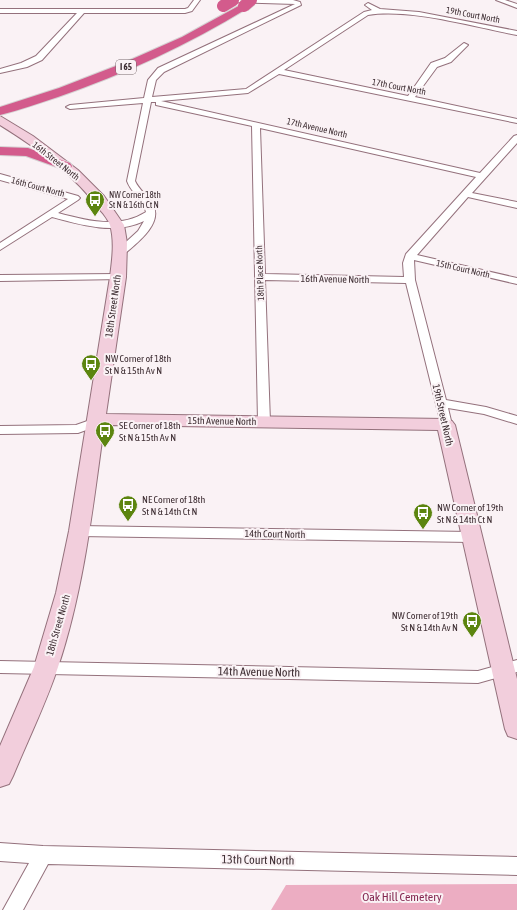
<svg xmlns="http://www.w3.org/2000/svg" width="517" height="910" font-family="'Asap Condensed',sans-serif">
	<rect width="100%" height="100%" fill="#faf2f5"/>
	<!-- green -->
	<path fill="#ecadc2" d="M517,884V910H271L286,885Z"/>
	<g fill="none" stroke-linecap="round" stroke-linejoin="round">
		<!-- street casing -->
		<g stroke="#94717c" stroke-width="2">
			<g id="street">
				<path d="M194,0H200L192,11L185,13H84L42,60L27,67L0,73V69L21,63L36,56L77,13H0V9H185L188,8Z"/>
				<path d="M223,0H293L300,2L301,5L164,72L156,80L152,97L246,89L364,12L372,10L365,5L368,3L380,9L419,12L517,31V35C474,27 410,8 368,15L284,70L408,96L431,63L445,58L464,43L468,45L451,62L437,67L415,97L517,119V123L279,74L248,93L161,101L480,173L514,136L517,135V143L472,193L517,202V208L468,197L417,255L517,278V284L414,260L415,280L446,400L486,407L517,416V424L484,414L448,408L452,425L450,428H442L406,283L265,280L270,422L268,425H260L258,422L252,126L156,105V102H151L135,181C139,190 147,195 152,203C165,223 136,244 123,255H115L114,253L138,231L144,221C115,235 81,225 52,217L0,250V243L68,199L0,180V174L78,196L80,198L78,200L58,213C88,221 119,229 146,212C143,199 131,193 127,181L143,103L70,109L66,107L70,105L144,98L148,80L158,68L295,4L226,2ZM260,128L476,177L406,254L403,263L404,277L265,274Z"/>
				<path d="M496,0H505L517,4V8Z"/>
				<path d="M118,274L123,277L122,279L0,281V275Z"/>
				<path d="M96,418L100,419L102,422L100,425L78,433L0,434V426L76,425Z"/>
				<path d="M79,526L471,532L476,534L478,537L476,540L471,542L79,536L74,534L72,531L74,528Z"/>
				<path d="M517,660V672L478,683L0,673V661L478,671Z"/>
				<path d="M0,843L43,846L517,857V875L48,864L23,910H3L29,863L0,861Z"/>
			</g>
		</g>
		<!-- secondary casing -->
		<g stroke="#94717c" stroke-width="2">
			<path id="secondary" d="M0,116L33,136L78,170L104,196L124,225L127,243L126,277L106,414L446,419L452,421L455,425L517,679V739L508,736L505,729L438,430L109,425L104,426C93,506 84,589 58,667C46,703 28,740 13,776L9,784L0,787V746L34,667L56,593L69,531L110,277C112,261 115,241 110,225C108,220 104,214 100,210C74,174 37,148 0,125Z"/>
		</g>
		<!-- highway casing -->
		<g stroke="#d5d1d2" stroke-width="2">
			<g id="highway">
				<path d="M244,3L249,6L248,8C188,45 125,74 58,97C39,103 20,110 0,115V107L59,88L121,64L182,37Z"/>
				<path d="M0,147L28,148L70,163L72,166L70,169L65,170L26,156L0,155Z"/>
			</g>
		</g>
		<!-- street -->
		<use href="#street" fill="#fff" fill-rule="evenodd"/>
		<!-- secondary -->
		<use href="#secondary" fill="#f2cedc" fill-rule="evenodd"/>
		<!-- highway -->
		<use href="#highway" fill="#d35b8c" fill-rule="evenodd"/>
		<!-- highway-bridge casing -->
		<g stroke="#d5d1d2" stroke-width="13" stroke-linecap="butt">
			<g id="highway-bridge">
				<path d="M223,6L233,0"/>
				<path d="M244,6L251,0"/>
			</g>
		</g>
		<!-- highway-bridge -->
		<use href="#highway-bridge" stroke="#d35b8c" stroke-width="12"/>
	</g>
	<!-- icons -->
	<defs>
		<g id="bus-pin" transform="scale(1)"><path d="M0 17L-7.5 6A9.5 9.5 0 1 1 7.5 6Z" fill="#5c850f" stroke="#faf2f5"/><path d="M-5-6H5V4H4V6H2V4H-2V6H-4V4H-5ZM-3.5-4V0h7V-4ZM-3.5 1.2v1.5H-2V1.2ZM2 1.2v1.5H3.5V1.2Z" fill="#fff"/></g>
	</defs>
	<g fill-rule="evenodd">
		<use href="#bus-pin" x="95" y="200"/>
		<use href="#bus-pin" x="91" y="364"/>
		<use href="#bus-pin" x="105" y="431"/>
		<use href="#bus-pin" x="128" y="505"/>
		<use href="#bus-pin" x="423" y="513"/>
		<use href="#bus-pin" x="472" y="621"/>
	</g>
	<g text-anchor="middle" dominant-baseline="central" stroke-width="4" stroke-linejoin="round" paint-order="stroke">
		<!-- far-street labels -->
		<g font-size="9" fill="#3e2e33" stroke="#faf2f5">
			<text transform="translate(473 15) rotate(11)">19th Court North</text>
			<text transform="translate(399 87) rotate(11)">17th Court North</text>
			<text transform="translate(317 128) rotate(13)">17th Avenue North</text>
			<text transform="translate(56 161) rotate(38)">16th Street North</text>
			<text transform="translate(38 187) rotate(15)">16th Court North</text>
			<text transform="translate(463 269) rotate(13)">15th Court North</text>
			<text transform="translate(260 273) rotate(-92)">18th Place North</text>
		</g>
		<!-- shield labels -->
		<rect fill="#faf2f5" stroke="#76696d" stroke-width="1" x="116" y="60" width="20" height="14" rx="3"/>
		<g font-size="9" font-weight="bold" fill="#3e2e33">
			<text x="126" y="67">I 65</text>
		</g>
		<!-- far-poi labels -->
		<g font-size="9" fill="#3e2e33" stroke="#faf2f5" text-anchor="start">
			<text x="109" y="195">NW Corner 18th<tspan x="109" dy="10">St N &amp; 16th Ct N</tspan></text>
		</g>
		<!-- street labels -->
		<g font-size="10" fill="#3e2e33" stroke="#faf2f5">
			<text transform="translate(335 279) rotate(1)">16th Avenue North</text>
			<text transform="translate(113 306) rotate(-82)">18th Street North</text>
			<text transform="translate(443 415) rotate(77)">19th Street North</text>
			<text transform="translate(222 421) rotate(1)">15th Avenue North</text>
			<text transform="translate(275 534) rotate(1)">14th Court North</text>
			<text transform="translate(58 625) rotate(-74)">18th Street North</text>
		</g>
		<!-- poi labels -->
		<g font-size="10" fill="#3e2e33" stroke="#faf2f5" text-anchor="start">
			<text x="105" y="358">NW Corner of 18th<tspan x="105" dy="12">St N &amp; 15th Av N</tspan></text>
			<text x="119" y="425">SE Corner of 18th<tspan x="119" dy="12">St N &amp; 15th Av N</tspan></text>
			<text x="142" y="499">NE Corner of 18th<tspan x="142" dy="12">St N &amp; 14th Ct N</tspan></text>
			<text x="437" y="507">NW Corner of 19th<tspan x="437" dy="12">St N &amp; 14th Ct N</tspan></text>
			<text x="458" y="615" text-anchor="end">NW Corner of 19th<tspan x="458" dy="12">St N &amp; 14th Av N</tspan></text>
		</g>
		<!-- near-street labels -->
		<g font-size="12" fill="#3e2e33" stroke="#faf2f5">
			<text transform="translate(259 672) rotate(1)">14th Avenue North</text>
			<text transform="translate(258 860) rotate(1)">13th Court North</text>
		</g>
		<!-- near-park labels -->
		<g font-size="12" fill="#842750" stroke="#faf2f5">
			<text x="402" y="897">Oak Hill Cemetery</text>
		</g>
	</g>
</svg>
